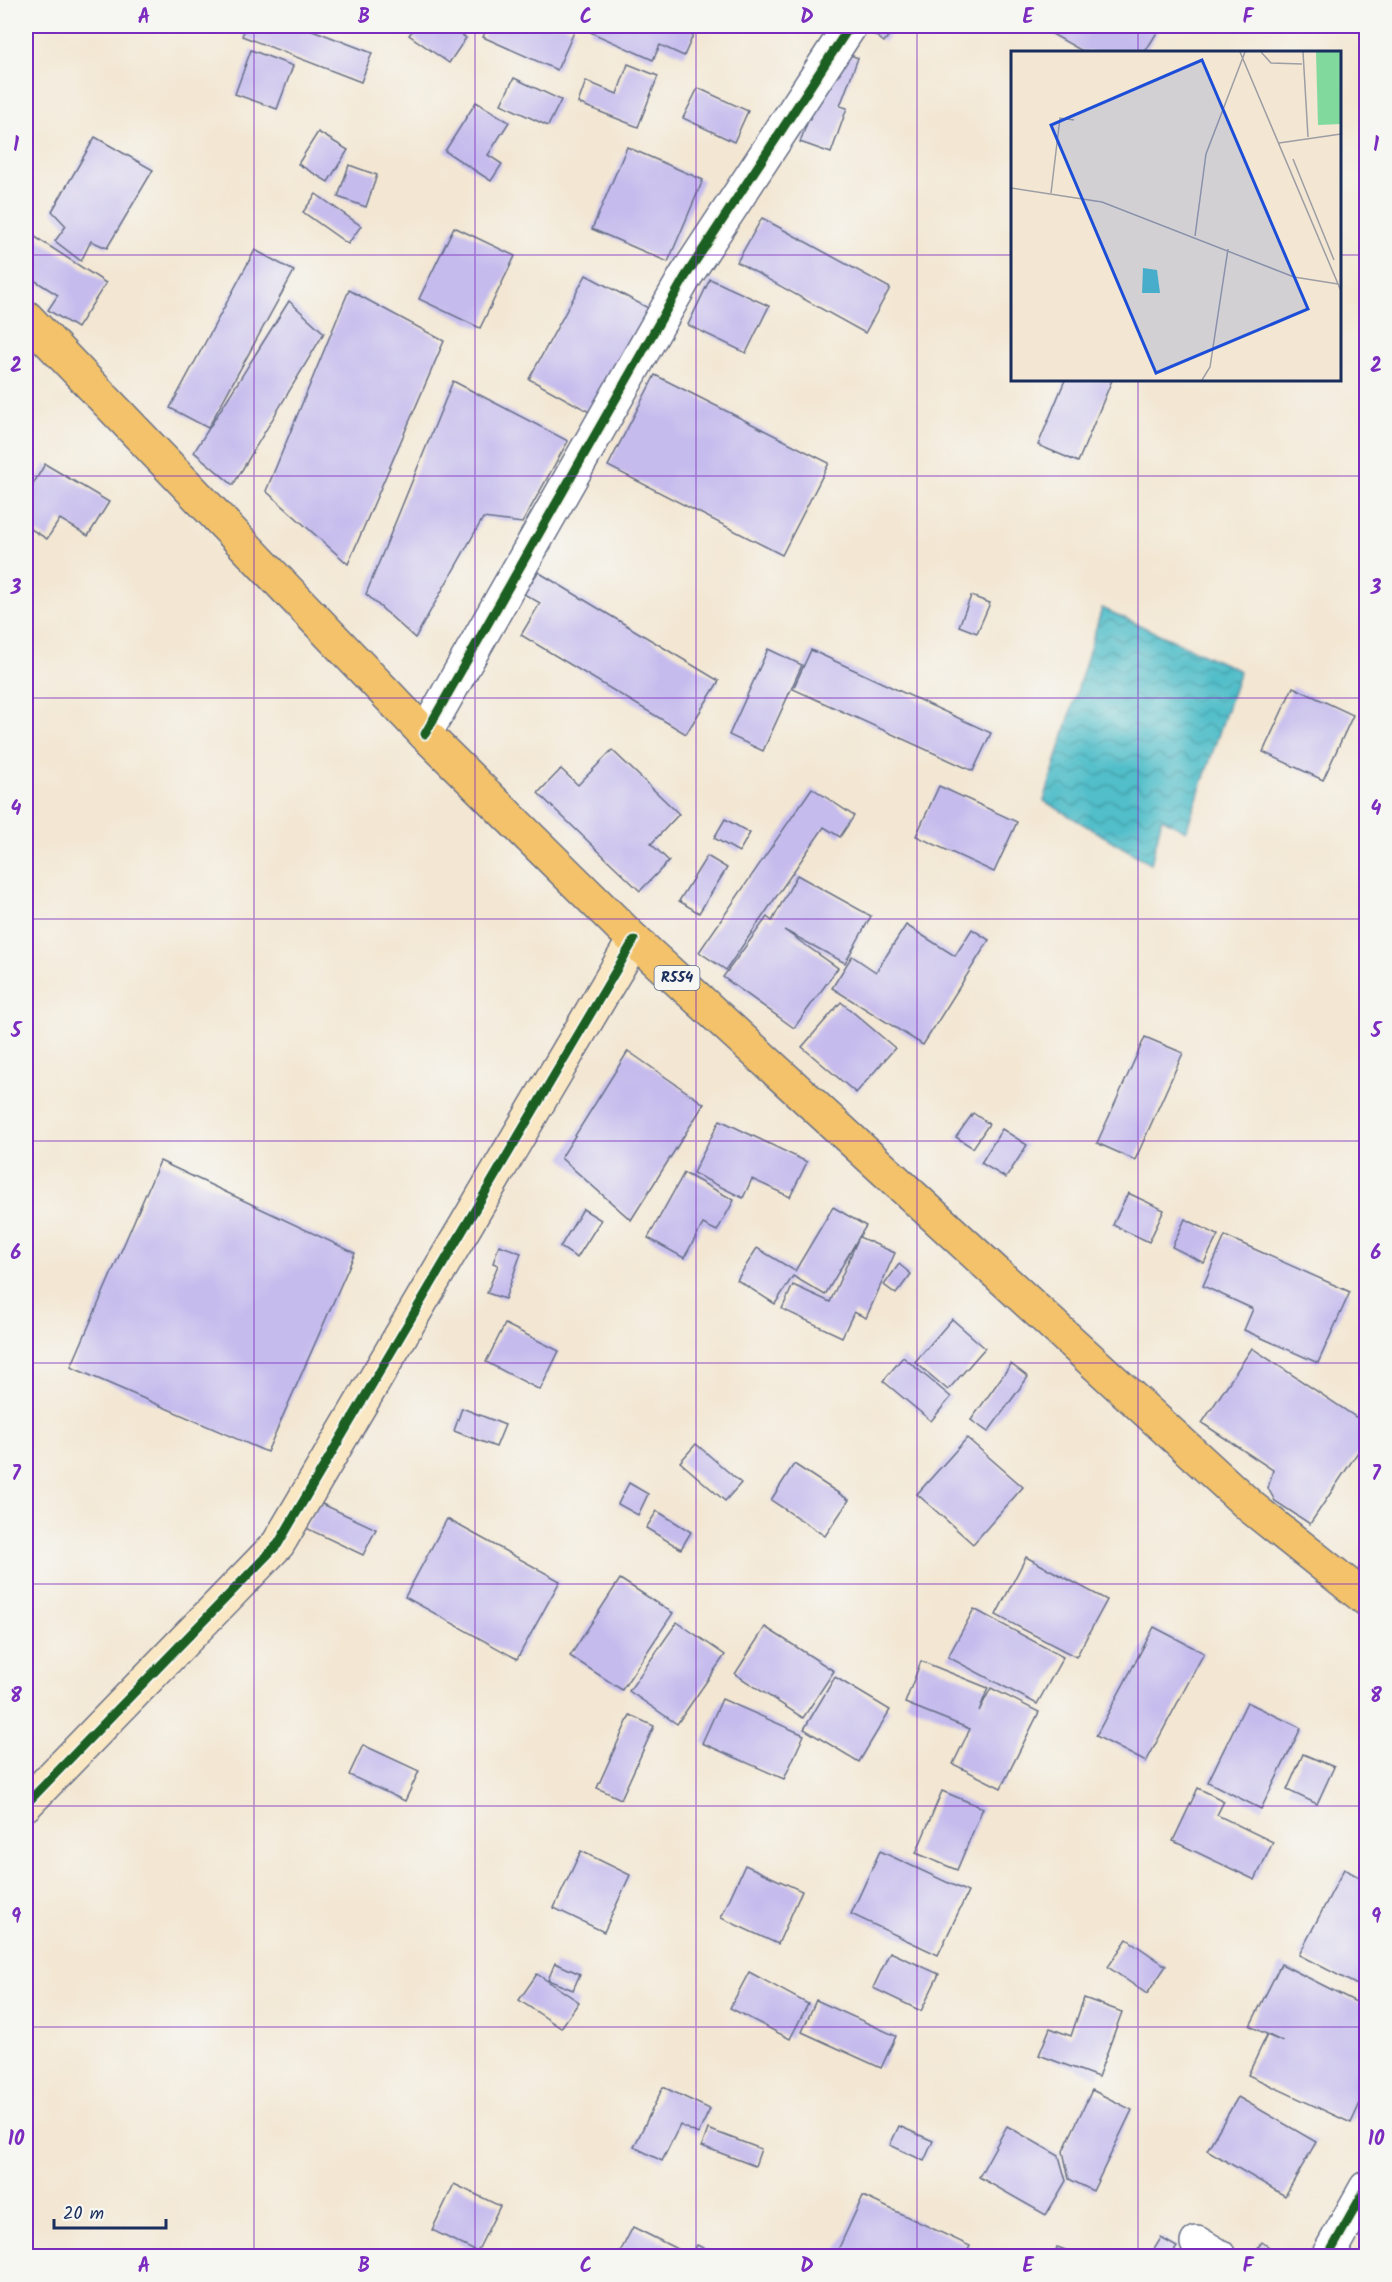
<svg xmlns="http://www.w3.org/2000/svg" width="1392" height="2282" font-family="Kalam,sans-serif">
	<defs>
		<pattern id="water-waves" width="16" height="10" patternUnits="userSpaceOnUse" patternTransform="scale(1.5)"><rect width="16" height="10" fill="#51bec9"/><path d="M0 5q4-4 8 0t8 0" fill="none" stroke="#429ba6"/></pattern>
	</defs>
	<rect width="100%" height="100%" fill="#f6f6f2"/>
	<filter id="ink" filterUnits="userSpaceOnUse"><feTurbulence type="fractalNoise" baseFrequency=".0167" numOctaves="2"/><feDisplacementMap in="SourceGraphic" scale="12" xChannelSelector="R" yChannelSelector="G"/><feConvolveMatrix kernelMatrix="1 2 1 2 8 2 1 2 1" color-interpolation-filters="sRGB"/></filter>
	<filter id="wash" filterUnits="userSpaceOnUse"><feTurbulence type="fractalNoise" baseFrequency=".008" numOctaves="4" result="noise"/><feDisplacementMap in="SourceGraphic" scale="24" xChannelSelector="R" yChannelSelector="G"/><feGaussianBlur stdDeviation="1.35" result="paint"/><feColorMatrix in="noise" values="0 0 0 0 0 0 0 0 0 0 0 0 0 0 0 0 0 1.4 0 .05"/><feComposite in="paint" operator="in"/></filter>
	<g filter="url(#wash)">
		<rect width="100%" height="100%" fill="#f3e7d3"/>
		<!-- water -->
		<path fill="url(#water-waves)" stroke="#367694" stroke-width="1.5" d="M1102,608L1240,671L1186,831L1162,818L1151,864L1044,801Z"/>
		<g id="blocks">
			<!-- building -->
			<g fill="#c5bbed">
				<path d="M246,26H302L372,53L361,82L242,36Z"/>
				<path d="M416,26H449L466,38L449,63L409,35Z"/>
				<path d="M488,26H564L575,30L557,70L483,37Z"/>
				<path d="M593,26H697L684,56L660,45L653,60L590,32Z"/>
				<path d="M865,26H896L884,42L864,27Z"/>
				<path d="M1038,26H1161L1145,52H1084Z"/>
				<path d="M835,49L858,58L840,106L847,108L831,153L800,142Z"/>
				<path d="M251,50L293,66L277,109L235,94Z"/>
				<path d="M628,64L658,76L638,127L578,103L586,81L617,94Z"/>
				<path d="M514,78L561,100L548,126L501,104Z"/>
				<path d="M698,88L748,111L734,142L683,118Z"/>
				<path d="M476,102L509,122L488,155L502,164L491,181L445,151Z"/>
				<path d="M318,132L348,150L328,182L298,164Z"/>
				<path d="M95,137L153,170L107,248L91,241L81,261L55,241L66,226L52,211Z"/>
				<path d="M627,147L703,180L668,262L592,229Z"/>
				<path d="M349,165L377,175L366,207L338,197Z"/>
				<path d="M316,194L361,226L348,244L303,212Z"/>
				<path d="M762,218L890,288L865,333L737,262Z"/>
				<path d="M454,227L515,256L480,328L419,299Z"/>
				<path d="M26,231L106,283L77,328L48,310L58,295L26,275Z"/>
				<path d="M255,250L294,271L208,428L170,408Z"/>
				<path d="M586,275L650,309L593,414L529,379Z"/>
				<path d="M710,279L769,306L746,353L688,325Z"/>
				<path d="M349,290L444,341L348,564L266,491Z"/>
				<path d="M289,301L324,333L233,485L194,452Z"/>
				<path d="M655,375L829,463L782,555L608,466Z"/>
				<path d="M1065,380H1112L1078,462L1038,445Z"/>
				<path d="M453,381L568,441L522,523L483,518L415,638L366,594Z"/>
				<path d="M45,464L109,502L88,536L60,519L47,539L26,526V496Z"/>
				<path d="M538,572L719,681L686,734L521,635L540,603L524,594Z"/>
				<path d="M971,596L990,603L977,633L959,626Z"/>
				<path d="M768,649L802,665L763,751L729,735Z"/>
				<path d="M811,650L991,733L973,771L793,689Z"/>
				<path d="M1293,687L1353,715L1323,780L1263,752Z"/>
				<path d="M612,750L679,814L651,844L669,861L640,891L538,793L561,769L578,785Z"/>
				<path d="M939,786L1017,822L994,872L916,836Z"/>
				<path d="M812,788L854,816L840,837L824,827L726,970L699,952Z"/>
				<path d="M725,819L750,833L739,852L714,838Z"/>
				<path d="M707,856L727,868L699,913L679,901Z"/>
				<path d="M797,875L871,916L845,963L784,930L838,968L794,1028L723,977L767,917L772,921Z"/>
				<path d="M906,925L955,956L972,929L989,940L923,1045L832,988L852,956L876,972Z"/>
				<path d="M841,1002L895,1048L856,1093L802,1047Z"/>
				<path d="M1145,1037L1183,1053L1135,1160L1097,1143Z"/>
				<path d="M628,1051L704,1104L631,1220L561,1158Z"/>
				<path d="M973,1113L989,1124L973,1148L956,1137Z"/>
				<path d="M720,1120L807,1162L790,1197L752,1179L743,1198L693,1173Z"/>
				<path d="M1002,1129L1027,1145L1006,1178L981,1163Z"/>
				<path d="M160,1161L355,1253L267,1452L71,1367Z"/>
				<path d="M684,1173L734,1200L717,1231L703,1224L684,1258L648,1238Z"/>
				<path d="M1128,1193L1164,1210L1149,1242L1113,1225Z"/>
				<path d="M833,1207L866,1226L859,1237L895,1253L866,1318L854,1312L842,1337L782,1309L793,1285L830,1302L859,1237L825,1295L793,1276L775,1304L737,1280L757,1248L795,1271Z"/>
				<path d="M583,1209L601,1220L577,1258L560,1247Z"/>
				<path d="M1185,1219L1218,1235L1204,1263L1172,1247Z"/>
				<path d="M1225,1236L1350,1292L1318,1363L1244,1330L1253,1309L1203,1286Z"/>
				<path d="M499,1245L521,1253L505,1299L487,1293L498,1265L493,1263Z"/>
				<path d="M899,1264L911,1274L896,1294L884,1285Z"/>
				<path d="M952,1319L985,1348L948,1390L915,1362Z"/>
				<path d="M505,1324L559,1351L540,1390L486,1362Z"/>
				<path d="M1252,1348L1366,1424V1440L1310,1524L1275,1501L1268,1488L1273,1470L1202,1423Z"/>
				<path d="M903,1357L951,1397L931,1421L883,1381Z"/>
				<path d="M1011,1364L1028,1377L988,1432L971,1420Z"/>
				<path d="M462,1408L505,1425L496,1447L454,1431Z"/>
				<path d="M967,1438L1023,1487L973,1544L917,1494Z"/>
				<path d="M696,1444L741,1483L725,1501L680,1462Z"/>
				<path d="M794,1464L849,1500L825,1536L771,1500Z"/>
				<path d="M629,1483L648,1494L638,1515L618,1504Z"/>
				<path d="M318,1502L376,1529L363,1555L306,1528Z"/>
				<path d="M657,1511L691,1532L681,1549L646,1528Z"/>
				<path d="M447,1519L560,1581L517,1659L405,1597Z"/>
				<path d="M1026,1557L1107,1600L1076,1657L996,1615Z"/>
				<path d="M1366,1557V1587L1354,1579Z"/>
				<path d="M620,1579L673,1613L622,1690L570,1656Z"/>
				<path d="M974,1609L1063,1657L1037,1704L948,1657Z"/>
				<path d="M677,1622L725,1655L677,1724L629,1691Z"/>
				<path d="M765,1627L834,1671L803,1718L735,1674Z"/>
				<path d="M1154,1627L1204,1653L1146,1762L1096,1736Z"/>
				<path d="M921,1661L988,1688L979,1711L991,1688L1039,1712L1001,1788L953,1764L970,1729L905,1703Z"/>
				<path d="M835,1677L890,1710L859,1762L804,1729Z"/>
				<path d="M722,1699L804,1735L784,1779L702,1743Z"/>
				<path d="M1247,1702L1301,1728L1261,1809L1208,1782Z"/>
				<path d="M630,1715L654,1726L621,1799L597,1788Z"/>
				<path d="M363,1745L419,1771L405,1801L349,1775Z"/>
				<path d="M1303,1754L1334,1767L1317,1804L1287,1790Z"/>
				<path d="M1198,1788L1224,1801L1217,1815L1273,1842L1255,1880L1173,1841Z"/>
				<path d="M942,1791L983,1808L957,1870L916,1853Z"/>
				<path d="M581,1851L630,1875L604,1932L554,1908Z"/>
				<path d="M880,1851L968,1892L938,1955L851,1914Z"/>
				<path d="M745,1865L802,1891L778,1944L721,1918Z"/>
				<path d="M1344,1869L1366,1881V1982L1363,1988L1299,1955Z"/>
				<path d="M1127,1939L1166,1966L1147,1994L1108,1967Z"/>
				<path d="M890,1952L939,1974L921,2011L873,1988Z"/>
				<path d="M555,1963L580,1974L573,1990L548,1980Z"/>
				<path d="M1281,1964L1366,2007V2090L1351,2123L1248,2075L1267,2035L1283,2042L1250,2026Z"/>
				<path d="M749,1972L808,2004L790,2039L730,2008Z"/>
				<path d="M537,1974L579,2002L561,2028L519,2000Z"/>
				<path d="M1084,1998L1122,2012L1098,2077L1039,2055L1050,2028L1071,2036Z"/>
				<path d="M816,2000L896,2036L881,2068L802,2032Z"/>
				<path d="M663,2087L710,2109L698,2134L680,2125L662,2161L634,2147Z"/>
				<path d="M1092,2090L1132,2110L1093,2191L1069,2179L1063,2151Z"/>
				<path d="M1238,2097L1316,2142L1285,2196L1207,2150Z"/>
				<path d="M899,2126L933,2141L924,2161L890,2145Z"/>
				<path d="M1007,2126L1059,2156L1066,2181L1046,2215L979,2177Z"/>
				<path d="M708,2129L761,2149L755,2166L702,2146Z"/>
				<path d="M454,2184L500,2206L477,2252L432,2230Z"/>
				<path d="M863,2196L970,2246L965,2256H852L838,2250Z"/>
				<path d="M633,2227L691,2256H618Z"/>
				<path d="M1161,2238L1177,2247L1171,2256H1150Z"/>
				<path d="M1262,2242L1282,2256H1252Z"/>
				<path d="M697,2245L720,2256H691Z"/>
				<path d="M1057,2247L1082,2256H1054Z"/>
			</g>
		</g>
	</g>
	<g filter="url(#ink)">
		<use href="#blocks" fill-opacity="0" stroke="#676f87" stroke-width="1.5"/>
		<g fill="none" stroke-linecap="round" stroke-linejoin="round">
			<!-- street casing -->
			<g stroke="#676f87" stroke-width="36">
				<g id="street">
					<path d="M425,734L685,277L850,26"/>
					<path d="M1197,2243L1219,2256"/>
					<path d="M1328,2256L1366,2188"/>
				</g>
			</g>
			<!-- secondary casing -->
			<g stroke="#676f87" stroke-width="36">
				<path id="secondary" d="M26,1804L278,1544L634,940"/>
			</g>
			<!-- primary casing -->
			<g stroke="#676f87" stroke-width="36">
				<path id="primary" d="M26,317L425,734L634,940L1251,1507L1366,1599"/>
			</g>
			<!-- street -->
			<use href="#street" stroke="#fff" stroke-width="33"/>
			<!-- secondary -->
			<use href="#secondary" stroke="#fae7c3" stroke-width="33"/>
			<!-- primary -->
			<use href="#primary" stroke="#f3c26a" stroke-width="33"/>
			<!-- cycleway casing -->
			<g stroke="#f6f6f2" stroke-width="13">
				<g id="cycleway">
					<path d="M425,734L685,277L850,26"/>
					<path d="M26,1804L278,1544L634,940"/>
					<path d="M1328,2256L1366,2188"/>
				</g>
			</g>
			<!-- cycleway -->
			<use href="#cycleway" stroke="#1b5e20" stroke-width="9"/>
		</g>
	</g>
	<!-- grid -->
	<path fill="none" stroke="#7b2cbf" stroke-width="1.5" stroke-opacity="0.55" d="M254,26V2256M475,26V2256M696,26V2256M917,26V2256M1138,26V52M26,255H1012M1340,255H1366M1138,380V2256M26,476H1366M26,698H1366M26,919H1366M26,1141H1366M26,1363H1366M26,1584H1366M26,1806H1366M26,2027H1366"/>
	<g text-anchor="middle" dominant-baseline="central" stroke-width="5" stroke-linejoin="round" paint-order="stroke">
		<!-- shield labels -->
		<rect fill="#f6f6f2" stroke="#5d6b8a" stroke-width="1.5" x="654.5" y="966" width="45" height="24" rx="4.5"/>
		<g font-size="15" font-weight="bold" fill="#1b2f5e">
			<text x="677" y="978">R554</text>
		</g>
	</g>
	<!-- overview -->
	<g transform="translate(1011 51)">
		<rect width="330" height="330" fill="#f3e7d3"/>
		<path d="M305,1H330V73L307,74Z" fill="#81d99e"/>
		<path d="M132,217L146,219L149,242H131Z" fill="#51bec9"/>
		<path fill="none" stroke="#9d9da4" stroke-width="1.5" d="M229,1L330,240M250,1L260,12L291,13M292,1L297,86M268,92L330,83M282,108L323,209M0,137L91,151L283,226L327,233M40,142L49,67L63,69M184,185L195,103L234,1M191,329L199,316L217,198"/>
		<path fill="#1d4ed8" fill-opacity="0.15" stroke="#1d4ed8" stroke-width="3" d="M191,9L297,258L145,322L40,74Z"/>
		<rect width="330" height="330" fill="none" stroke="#1b2f5e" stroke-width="3"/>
	</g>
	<!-- margin -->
	<rect width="1392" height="2282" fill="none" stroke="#f6f6f2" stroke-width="66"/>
	<!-- scale -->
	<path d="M54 2219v9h112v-9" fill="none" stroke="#1b2f5e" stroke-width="3"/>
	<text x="63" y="2219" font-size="18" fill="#1b2f5e" stroke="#f6f6f2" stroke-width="4.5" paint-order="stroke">20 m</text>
	<rect x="33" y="33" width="1326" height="2216" fill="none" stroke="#7b2cbf" stroke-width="2"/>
	<g font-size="20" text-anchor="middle" font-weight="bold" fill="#7b2cbf">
		<text x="144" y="23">A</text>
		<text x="364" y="23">B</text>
		<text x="586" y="23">C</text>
		<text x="807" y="23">D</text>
		<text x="1028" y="23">E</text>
		<text x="1248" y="23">F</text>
		<text x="16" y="151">1</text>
		<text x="1376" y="151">1</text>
		<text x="16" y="372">2</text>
		<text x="1376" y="372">2</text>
		<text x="16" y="594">3</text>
		<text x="1376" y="594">3</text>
		<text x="16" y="815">4</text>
		<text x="1376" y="815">4</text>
		<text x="16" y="1037">5</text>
		<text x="1376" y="1037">5</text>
		<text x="16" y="1259">6</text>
		<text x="1376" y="1259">6</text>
		<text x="16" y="1480">7</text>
		<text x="1376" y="1480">7</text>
		<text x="16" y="1702">8</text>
		<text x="1376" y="1702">8</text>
		<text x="16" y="1923">9</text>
		<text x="1376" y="1923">9</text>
		<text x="16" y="2145">10</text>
		<text x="1376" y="2145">10</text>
		<text x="144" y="2272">A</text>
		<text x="364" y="2272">B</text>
		<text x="586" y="2272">C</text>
		<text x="807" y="2272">D</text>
		<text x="1028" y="2272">E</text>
		<text x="1248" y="2272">F</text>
	</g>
</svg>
